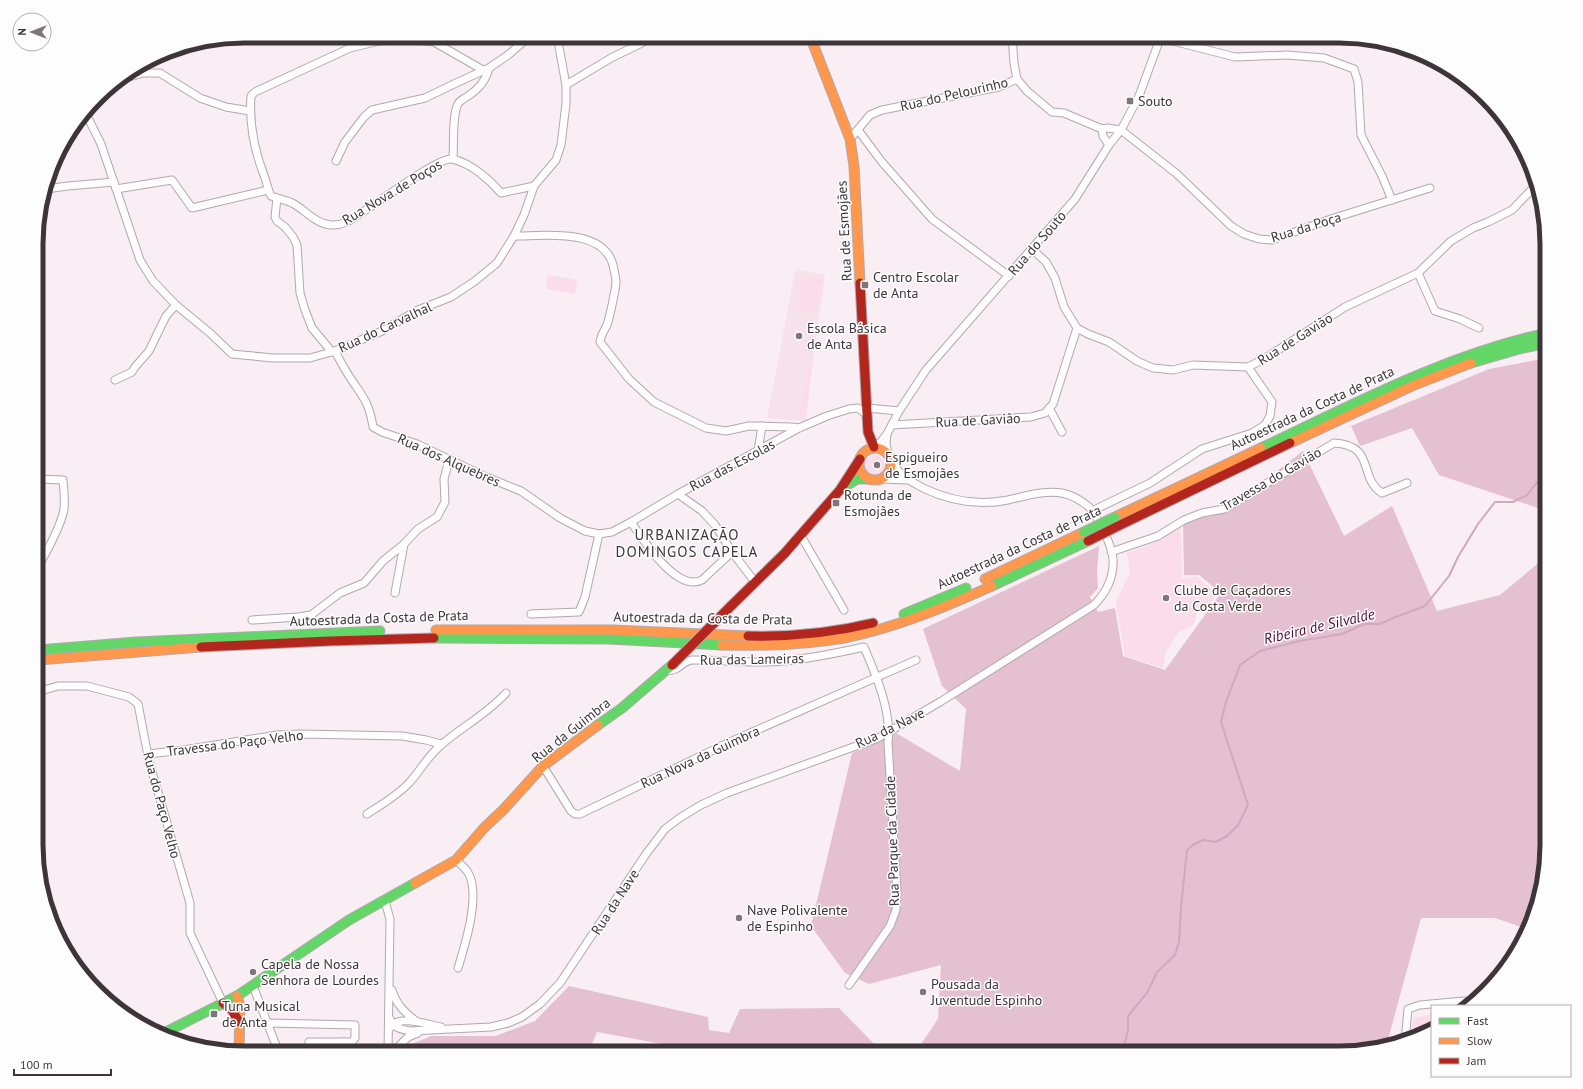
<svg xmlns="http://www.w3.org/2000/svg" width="1583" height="1089" font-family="'PT Sans',sans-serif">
	<rect width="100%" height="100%" fill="#f8eef3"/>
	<!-- built -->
	<path fill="#f7e2eb" d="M797,269L825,275L814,352L806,421L767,418L795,272H797Z"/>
	<!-- green -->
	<g fill="#fbdcea">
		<path d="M548,275L577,280L575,294L546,289Z"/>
		<path d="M803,276L822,280L816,312L796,308Z"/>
		<path d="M808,373H811L806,417L799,416Z"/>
		<circle cx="875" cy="465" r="10"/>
		<path d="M1181,524L1182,578L1197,577L1217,593L1207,611L1198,610L1193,625L1178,633L1166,652L1163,668L1125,656L1116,602L1130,572L1127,553L1154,543L1156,538Z"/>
		<path d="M1432,1014V1031L1410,1039L1414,1018Z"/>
	</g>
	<!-- forest -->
	<g fill="#e4c0d1">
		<path d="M1547,358V502L1544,510L1439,475L1412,428L1360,446L1351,426L1489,369Z"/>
		<path d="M1303,451L1344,536L1392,506L1437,611L1500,595L1547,556V859L1536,912L1527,929L1495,918H1421L1386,1047L1340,1053H1222V1052L1220,1053H679L668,1045L597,1032L588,1053H402L403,1048L431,1036H496L535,1021L569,986L708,1017L709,1030L729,1033L740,1009L839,1008L882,1052L917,1050L938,1019L941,965L869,984L845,973L811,926L852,753L896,733L960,771L966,709L942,686L923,629L1099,546L1097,571L1098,588L1090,597L1098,612L1115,608L1123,656L1165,670L1221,593L1199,575H1184L1183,522L1225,512Z"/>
	</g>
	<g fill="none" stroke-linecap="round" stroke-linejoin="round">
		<!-- stream -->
		<path stroke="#d2a8bc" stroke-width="2" d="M1122,1053L1128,1031V1016L1147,993L1157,972L1175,955L1179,942L1181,907L1187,850L1194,844L1204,840L1216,842L1227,836L1238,825L1248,805L1221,722L1226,702L1240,665L1260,651L1299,641L1342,634L1364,624H1380L1393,618L1425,606L1449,576L1458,557L1478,524L1495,502H1513L1527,495L1547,470"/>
		<!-- street casing -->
		<g stroke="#b1a9ad" stroke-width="9">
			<g id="street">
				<path d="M1012,36L1014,63L1017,79L1027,91L1052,112L1064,113L1102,129L1108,128L1121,130"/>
				<path d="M1161,38L1235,57L1287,55L1324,58L1354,69L1358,82L1361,135L1382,176L1392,200"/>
				<path d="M483,70L434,42L406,39L379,41L350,48L255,92L251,96C249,124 255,153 265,178C267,184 268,190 271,196C279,199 288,200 294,204C306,211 316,224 331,225C343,226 352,219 361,213C377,204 438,157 452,159C471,163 490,180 501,193L534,186"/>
				<path d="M119,80L143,73H160L200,98L226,107L250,111"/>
				<path d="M566,85L611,58L656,36"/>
				<path d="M95,103L100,101L114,83"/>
				<path d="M86,114L101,144L140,260L153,281L176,305L210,333L232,354L273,358H310L335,351L382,331L418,310L451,297L475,281L497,263L514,236L524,215L534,186L556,160L561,145L566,104V85L557,36"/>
				<path d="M1102,129L1103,136L1109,145"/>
				<path d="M858,130L882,162L932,219L1009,276"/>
				<path d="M1121,130L1177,174L1231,226L1244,234L1259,239L1272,240L1334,218L1430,188"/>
				<path d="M850,139L870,115L882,110L999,87L1017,79"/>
				<path d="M453,159C454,145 452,115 458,104C460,100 464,99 468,96C479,89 486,81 489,68"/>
				<path d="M336,161L345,142L364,117L372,110L425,98L454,84L489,68L508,55L530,36"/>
				<path d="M46,189L68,186L114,182"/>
				<path d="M116,189L172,180L192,208L268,190"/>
				<path d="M277,198L275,217L277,221L285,227L293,237L297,245L300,293L305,310L312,328L332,352"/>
				<path d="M514,236C546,236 608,227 614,270C615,274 616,279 616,283C615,292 610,316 607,325C604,331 601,335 600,342L629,379L654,402L706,428L726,431L749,426L791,427L799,428"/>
				<path d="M1032,249L1046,262L1055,278L1064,307L1077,328L1088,334L1109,342L1137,361L1153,368L1173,370L1193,365L1248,367L1264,359L1345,307L1418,273L1451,241L1473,228L1488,222L1512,210L1537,184"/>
				<path d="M1418,273L1435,311L1460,319L1479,328"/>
				<path d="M335,351C339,359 344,368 349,376C362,396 369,401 373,427L382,432L417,444L486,477L521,491L560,518L585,531L599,534L612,532L631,522L678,494L799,428L827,416L849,409L858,408L867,415"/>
				<path d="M115,380L132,372L135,367L149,351L166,316L176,305"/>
				<path d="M867,408L899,411"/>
				<path d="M1049,408L1062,432"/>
				<path d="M892,425L1031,417L1045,413L1053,404L1077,328"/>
				<path d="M887,434L886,443L888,454"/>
				<path d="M876,448L887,434L899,411L926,370L1075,199L1109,145L1121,130L1139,96L1161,36"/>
				<path d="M758,451L762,426"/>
				<path d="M38,479L63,480C64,490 65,499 64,509C62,523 46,554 38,566"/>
				<path d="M882,479L907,480"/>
				<path d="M678,494L702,511L715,525L732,552L755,582"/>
				<path d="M1092,511L1150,483L1202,449L1252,433L1265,425L1270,416L1272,402L1248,367"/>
				<path d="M631,522C643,540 677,593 702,580L732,552"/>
				<path d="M799,536L804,541L844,610"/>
				<path d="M1111,552L1158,536L1184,520L1202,513L1224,509L1334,443C1376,445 1358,478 1382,493L1407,483"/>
				<path d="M395,593L404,544"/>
				<path d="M531,614L579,612L585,597L599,534"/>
				<path d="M252,620L298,617L311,615L340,593L364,583L383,561L404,544L418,529L437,517L445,502L444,479L449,460"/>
				<path d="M666,671C681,671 682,660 693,660C723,660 753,664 782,661C810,659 837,653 864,647C876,675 892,712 888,743L897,893L896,910L890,926L849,985"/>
				<path d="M38,694L44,690L58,686H87L129,697L138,704L149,761L190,903V933L223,1003"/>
				<path d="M148,754L184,750L277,735L301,734L402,736L426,740L441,744"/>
				<path d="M543,766L571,811L575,814H580L732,741L916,660"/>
				<path d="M367,814C381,805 398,795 409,783C421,770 426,758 441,745C462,727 487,714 506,693"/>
				<path d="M456,860C460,864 464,867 467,871C482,892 465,945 458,968"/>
				<path d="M385,901L390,919L388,1053"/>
				<path d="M253,986L279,1053"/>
				<path d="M392,990C396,1004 404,1012 416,1021"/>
				<path d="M389,1017C393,1028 399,1029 410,1031L491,1027L508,1023L522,1017L540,1004L560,983L646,854L665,829L681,817L701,805L727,793L878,738L940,702L1094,605C1106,593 1114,577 1113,559C1112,545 1098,517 1089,507C1082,501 1071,495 1062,493C1044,490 1025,496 1008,500C978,506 950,501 923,488C907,479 898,475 891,458"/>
				<path d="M268,1023L355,1025V1038L352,1042H309V1053"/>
				<path d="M391,1027C399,1014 429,1025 441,1027"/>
				<path d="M1405,1042L1408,1009L1420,1005L1464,1001"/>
				<path d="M343,1053V1042"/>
				<path d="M392,1053L408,1037L418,1033"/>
			</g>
		</g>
		<!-- fast casing -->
		<g stroke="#b1a9ad" stroke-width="11">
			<g id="fast">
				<path d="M1471,363L1519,349L1547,343"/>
				<path d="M1261,448C1354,404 1446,355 1547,333"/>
				<path d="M844,487L857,479H869"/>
				<path d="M992,586L1088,541"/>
				<path d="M904,614L966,588"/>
				<path d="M434,638L608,639L722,645"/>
				<path d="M38,650L136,642L380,631"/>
				<path d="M598,725L622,708L672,665"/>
				<path d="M162,1034L237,996L349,920L415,883"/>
			</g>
		</g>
		<!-- slow casing -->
		<g stroke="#b1a9ad" stroke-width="11">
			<g id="slow">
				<path d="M810,36L850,139L854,166L860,283"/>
				<path d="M1290,443L1412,386L1471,363"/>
				<circle cx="875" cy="464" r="16"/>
				<path d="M1115,517L1261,448"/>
				<path d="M985,579L1084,532"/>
				<path d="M436,630H612L748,636"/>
				<path d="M722,645C763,646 804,645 844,638C895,628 945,607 992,586"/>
				<path d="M38,660L201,647"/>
				<path d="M415,883L456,860L484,828L504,809L543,766L598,725"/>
				<path d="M237,996L240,1006L239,1053"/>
			</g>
		</g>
		<!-- jam casing -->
		<g stroke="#b1a9ad" stroke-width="11">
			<g id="jam">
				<path d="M860,283L868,432L874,447"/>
				<path d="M1118,526L1290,443"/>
				<path d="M732,605L784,554L840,490L860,459"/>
				<path d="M748,636C791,637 832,633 873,623"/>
				<path d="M201,647L329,641L434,638"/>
				<path d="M223,1003L232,1010L239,1022"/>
			</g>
		</g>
		<!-- street -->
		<use href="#street" stroke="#fefcfd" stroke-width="7"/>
		<!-- fast -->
		<use href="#fast" stroke="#63d668" stroke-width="9"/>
		<!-- slow -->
		<use href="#slow" stroke="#ff974d" stroke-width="9"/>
		<!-- jam -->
		<use href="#jam" stroke="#b3261e" stroke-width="9"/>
		<!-- fast-bridge casing -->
		<g stroke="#b1a9ad" stroke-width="11" stroke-linecap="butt">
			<path id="fast-bridge" d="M1084,532L1115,517"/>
		</g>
		<!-- jam-bridge casing -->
		<g stroke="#b1a9ad" stroke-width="11" stroke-linecap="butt">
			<g id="jam-bridge">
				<path d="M1088,541L1118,526"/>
				<path d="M672,665L732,605"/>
			</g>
		</g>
		<!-- fast-bridge -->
		<use href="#fast-bridge" stroke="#63d668" stroke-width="9"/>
		<!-- jam-bridge -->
		<use href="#jam-bridge" stroke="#b3261e" stroke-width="9"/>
	</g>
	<!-- markers -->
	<g fill="#7f767a" stroke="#fdfdfd" stroke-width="1.5">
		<rect x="1126" y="97" width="8" height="8" rx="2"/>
		<rect x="861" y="281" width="8" height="8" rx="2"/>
		<circle cx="799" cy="336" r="4"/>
		<circle cx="877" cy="465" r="4"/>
		<rect x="832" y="499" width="8" height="8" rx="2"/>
		<circle cx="1166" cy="598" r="4"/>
		<circle cx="739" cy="918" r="4"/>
		<circle cx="253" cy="972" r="4"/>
		<circle cx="923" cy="992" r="4"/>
		<rect x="210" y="1010" width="8" height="8" rx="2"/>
	</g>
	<g text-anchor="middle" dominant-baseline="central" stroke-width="3" stroke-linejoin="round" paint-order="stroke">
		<!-- street labels -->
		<g font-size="14" fill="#3e3539" stroke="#fdfdfd">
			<text transform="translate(954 94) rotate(-13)">Rua do Pelourinho</text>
			<text transform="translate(392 192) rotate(-31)">Rua Nova de Poços</text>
			<text transform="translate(1306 227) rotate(-17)">Rua da Poça</text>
			<text transform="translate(844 231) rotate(-93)">Rua de Esmojães</text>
			<text transform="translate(1037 243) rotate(-49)">Rua do Souto</text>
			<text transform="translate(385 327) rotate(-25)">Rua do Carvalhal</text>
			<text transform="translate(1295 339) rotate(-32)">Rua de Gavião</text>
			<text transform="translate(1312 408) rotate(-25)">Autoestrada da Costa de Prata</text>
			<text transform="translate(978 420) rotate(-3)">Rua de Gavião</text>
			<text transform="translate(449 460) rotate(24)">Rua dos Alquebres</text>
			<text transform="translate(732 465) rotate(-28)">Rua das Escolas</text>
			<text transform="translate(1271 479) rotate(-30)">Travessa do Gavião</text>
			<text transform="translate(1019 547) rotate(-25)">Autoestrada da Costa de Prata</text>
			<text transform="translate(379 618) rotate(-2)">Autoestrada da Costa de Prata</text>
			<text transform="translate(703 618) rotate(1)">Autoestrada da Costa de Prata</text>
			<text transform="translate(752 659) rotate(-1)">Rua das Lameiras</text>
			<text transform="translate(890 728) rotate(-26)">Rua da Nave</text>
			<text transform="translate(571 730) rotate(-38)">Rua da Guimbra</text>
			<text transform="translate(235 743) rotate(-7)">Travessa do Paço Velho</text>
			<text transform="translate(700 757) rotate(-25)">Rua Nova da Guimbra</text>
			<text transform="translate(162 805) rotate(75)">Rua do Paço Velho</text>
			<text transform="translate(892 841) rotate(-92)">Rua Parque da Cidade</text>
			<text transform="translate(615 902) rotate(-57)">Rua da Nave</text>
		</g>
		<!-- poi labels -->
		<g font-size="14" fill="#3e3539" stroke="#fdfdfd" text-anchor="start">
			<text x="1138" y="101">Souto</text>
			<text x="873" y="277">Centro Escolar<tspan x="873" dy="16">de Anta</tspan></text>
			<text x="807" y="328">Escola Básica<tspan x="807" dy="16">de Anta</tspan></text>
			<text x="885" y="457">Espigueiro<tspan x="885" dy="16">de Esmojães</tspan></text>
			<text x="844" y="495">Rotunda de<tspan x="844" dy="16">Esmojães</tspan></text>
			<text x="1174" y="590">Clube de Caçadores<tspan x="1174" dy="16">da Costa Verde</tspan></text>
			<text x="747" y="910">Nave Polivalente<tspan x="747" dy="16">de Espinho</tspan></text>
			<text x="261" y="964">Capela de Nossa<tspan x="261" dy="16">Senhora de Lourdes</tspan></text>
			<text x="931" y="984">Pousada da<tspan x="931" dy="16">Juventude Espinho</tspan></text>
			<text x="222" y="1006">Tuna Musical<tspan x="222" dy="16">de Anta</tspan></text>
		</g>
		<!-- neighbourhood labels -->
		<g font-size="15" letter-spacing="1" fill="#3e3539" stroke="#fdfdfd">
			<text x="687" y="534">URBANIZAÇÃO<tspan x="687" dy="17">DOMINGOS CAPELA</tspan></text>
		</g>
		<!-- water labels -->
		<g font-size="15" font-style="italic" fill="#500c34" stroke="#fdfdfd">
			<text transform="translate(1319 626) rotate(-13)">Ribeira de Silvalde</text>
		</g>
	</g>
	<!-- crop -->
	<path d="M0 0H1583V1089H0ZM244 43H1339A201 201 0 0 1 1540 244V845A201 201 0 0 1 1339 1046H244A201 201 0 0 1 43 845V244A201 201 0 0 1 244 43Z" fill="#fdfdfd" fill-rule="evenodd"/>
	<path fill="none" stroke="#3e3539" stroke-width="5" d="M244 43H1339A201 201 0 0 1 1540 244V845A201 201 0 0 1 1339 1046H244A201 201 0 0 1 43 845V244A201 201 0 0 1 244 43Z"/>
	<!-- legend -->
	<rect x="1431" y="1005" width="140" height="72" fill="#fdfdfd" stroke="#b1adaf"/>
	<rect x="1439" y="1018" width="20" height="6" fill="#63d668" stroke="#b1adaf"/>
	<text x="1467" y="1025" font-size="12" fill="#3e3539">Fast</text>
	<rect x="1439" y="1038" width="20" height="6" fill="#ff974d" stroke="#b1adaf"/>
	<text x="1467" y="1045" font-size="12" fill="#3e3539">Slow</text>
	<rect x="1439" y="1058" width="20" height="6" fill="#b3261e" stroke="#b1adaf"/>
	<text x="1467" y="1065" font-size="12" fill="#3e3539">Jam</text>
	<!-- north arrow -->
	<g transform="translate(32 32) rotate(270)"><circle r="19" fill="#fdfdfd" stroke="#b1adaf"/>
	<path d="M0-3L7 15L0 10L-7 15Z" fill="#7f767a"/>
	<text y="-6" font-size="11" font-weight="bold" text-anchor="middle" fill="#3e3539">N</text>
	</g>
	<!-- scale -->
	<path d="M14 1069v6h97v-6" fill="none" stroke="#3e3539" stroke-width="2"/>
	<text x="20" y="1069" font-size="12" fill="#3e3539" stroke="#fdfdfd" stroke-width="3" paint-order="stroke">100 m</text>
</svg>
